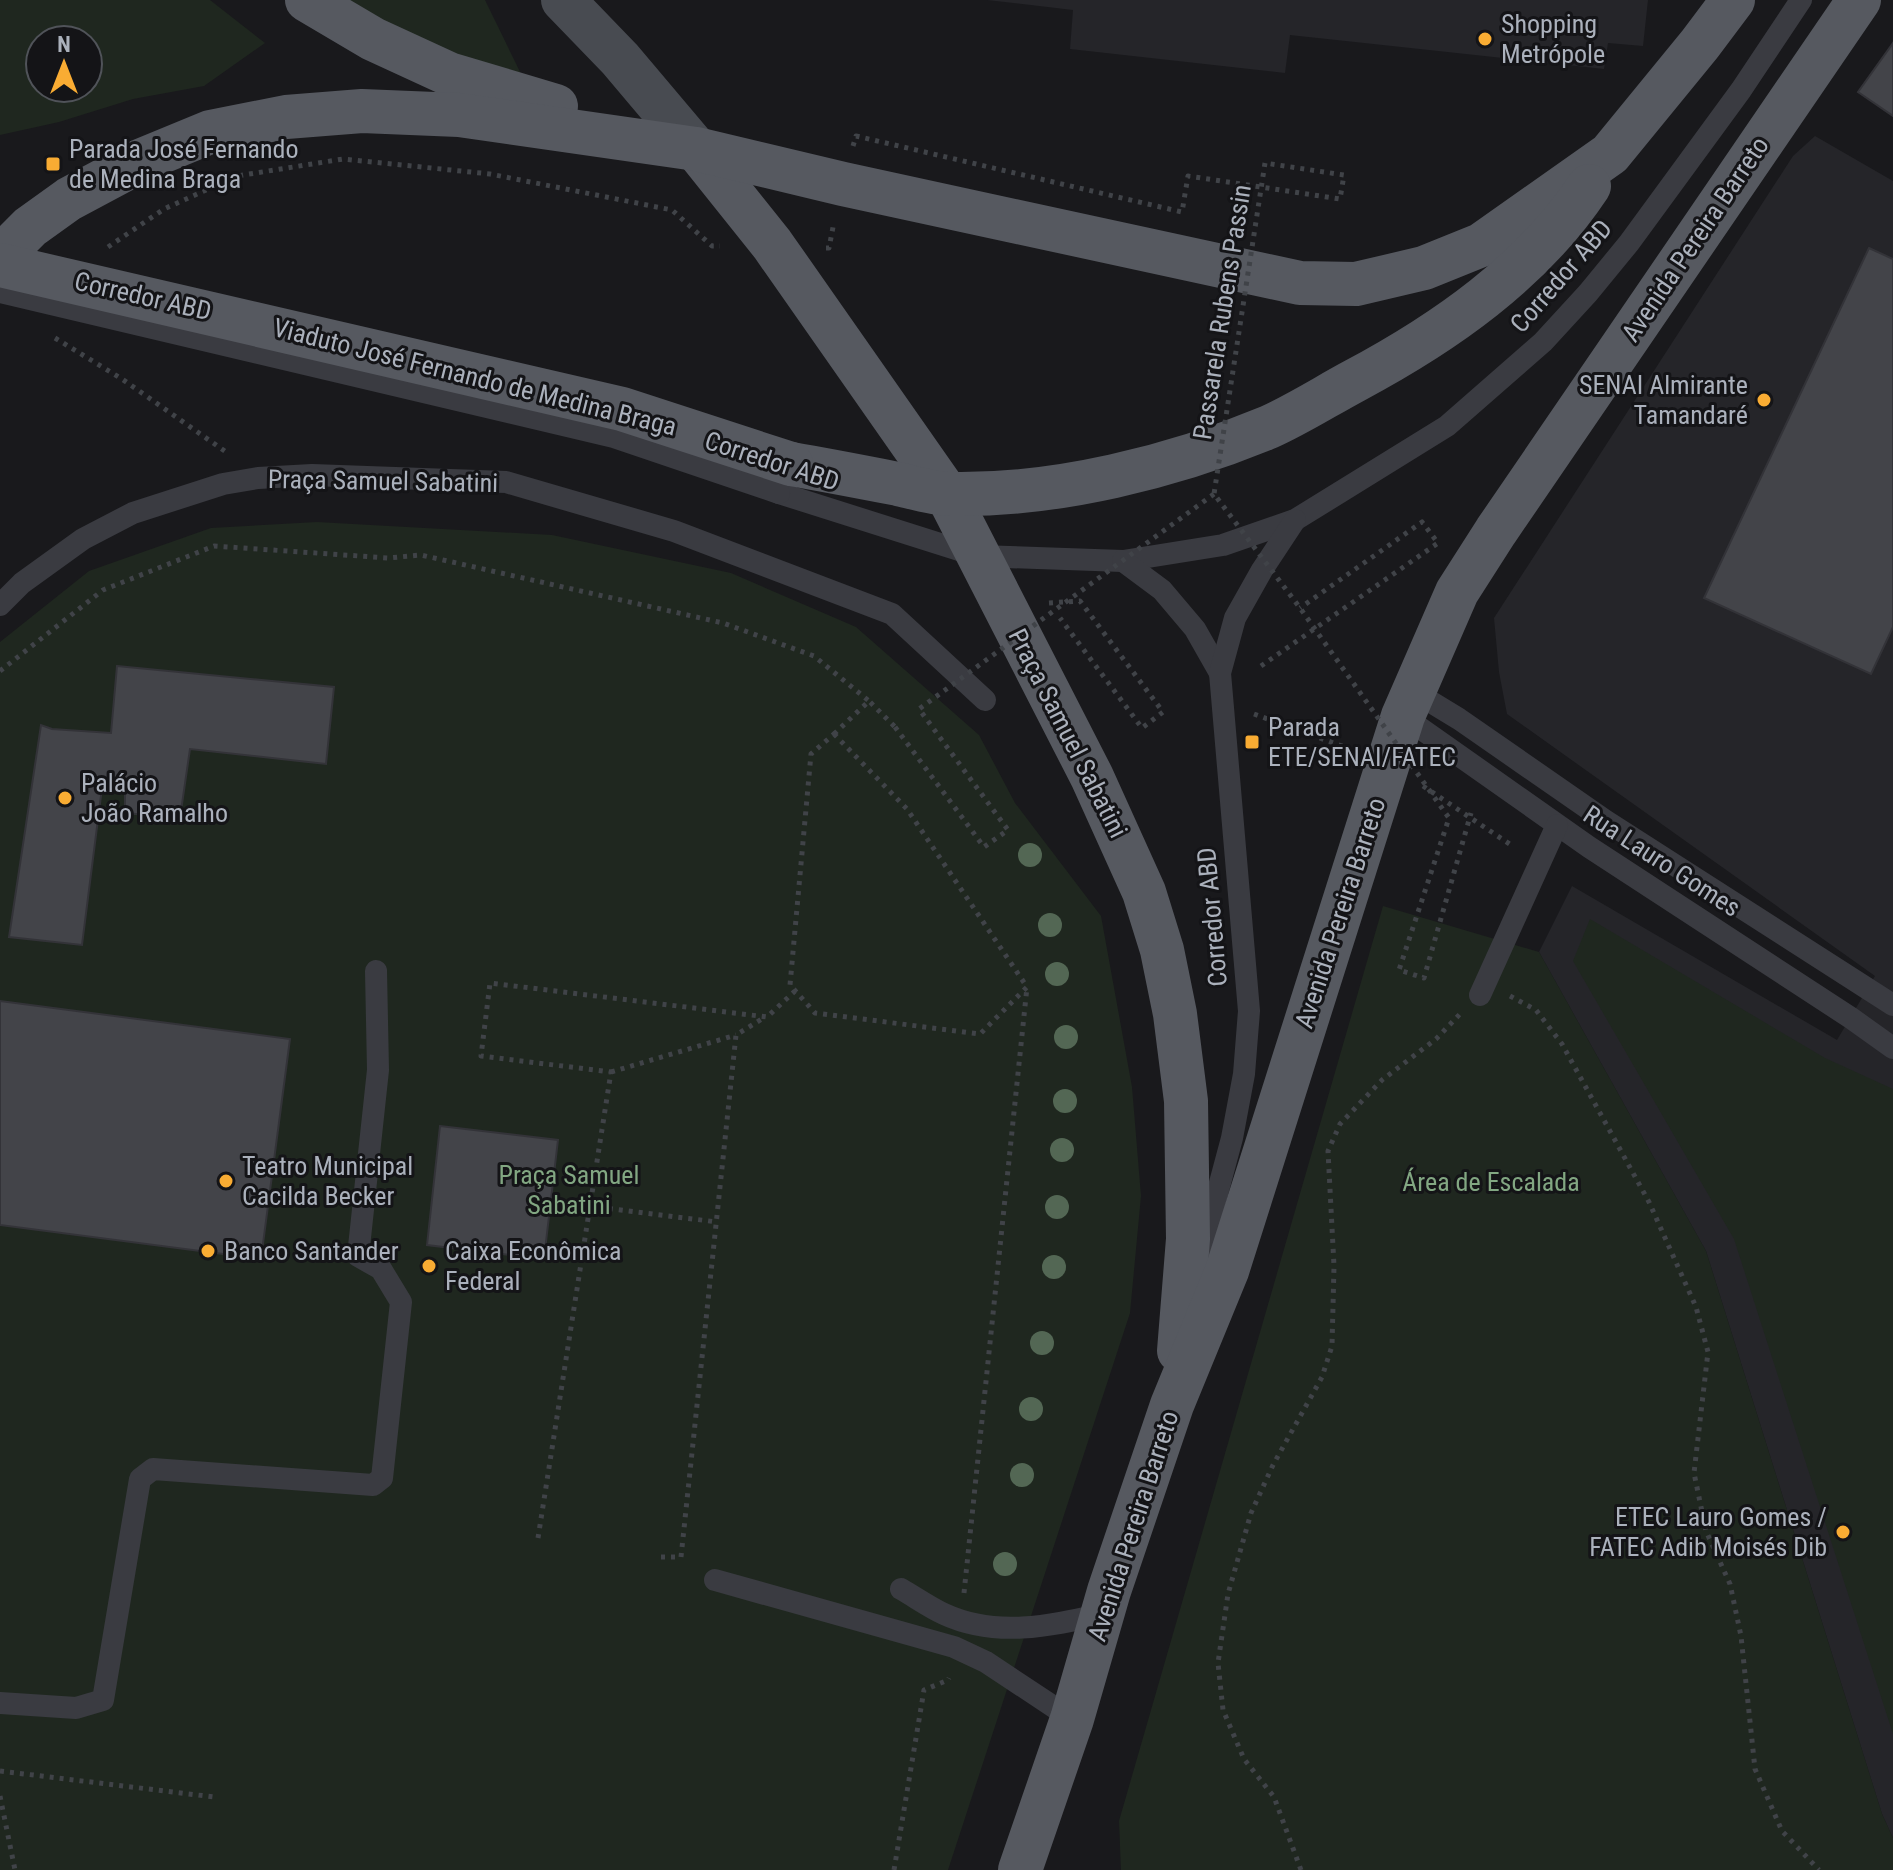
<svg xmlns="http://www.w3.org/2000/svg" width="1893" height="1870" font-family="'Roboto Condensed',sans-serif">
	<rect width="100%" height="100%" fill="#19191c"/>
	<!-- built -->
	<g fill="#252529">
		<path d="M987,0H1648L1643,46L1608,43L1604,69L1290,35L1285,73L1070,49L1073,10Z"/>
		<path d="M1815,136L1893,181V1838L1882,1814L1706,1251L1539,952L1572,886L1837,1040L1875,976L1507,714L1499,672L1494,618L1793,156Z"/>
	</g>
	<!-- green -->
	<g fill="#1f271f" fill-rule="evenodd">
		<path d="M0,0H210L265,43L204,86L133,99L59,122L0,135ZM40,40H88V88H40Z"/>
		<path d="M335,0H485L523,78L470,68Z"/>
		<path d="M317,522L552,535L731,573L856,627L979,735L1015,803L1101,916L1132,1087L1141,1196L1130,1313L948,1870H0V642L89,571L211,528Z"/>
		<path d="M1383,906L1539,952L1706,1251L1882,1814L1893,1838V1870H1121L1119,1821Z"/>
		<path d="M1590,919L1825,1058L1893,1089V1734L1734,1239L1573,961Z"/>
	</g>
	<!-- building -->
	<g fill="#434449" stroke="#333338" stroke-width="2">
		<path d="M1893,43V116L1858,92Z"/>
		<path d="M1869,248L1893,259V627L1871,674L1704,598Z"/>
		<path d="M117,666L334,687L326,764L190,749L180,818L125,813V784L103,780L82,945L9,937L41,725L52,729L111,733Z"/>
		<path d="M0,1001L290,1039L261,1259L0,1225Z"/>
		<path d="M440,1126L558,1140L544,1259L427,1245Z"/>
	</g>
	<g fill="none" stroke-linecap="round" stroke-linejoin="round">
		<!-- path -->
		<g stroke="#404348" stroke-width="5" stroke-dasharray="4 6" stroke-linecap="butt">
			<path d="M853,146L856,136L1182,212L1188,176L1340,199L1344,175L1265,163"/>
			<path d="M108,247L164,209L237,176L343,159L490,174L672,210L712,246H720"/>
			<path d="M826,248H829L834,222"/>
			<path d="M55,338L122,379L226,452"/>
			<path d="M1049,603L1080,601L1163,712L1142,728L1060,618"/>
			<path d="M1261,666L1438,543L1422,522L1300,608"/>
			<path d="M0,671L103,590L214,546L388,558L421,555L723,623L814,656L869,701"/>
			<path d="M1254,714L1350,749"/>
			<path d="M834,734L907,809L1027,987L980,1034L815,1013L790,985L811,754Z"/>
			<path d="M834,734L869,701L895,727"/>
			<path d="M1423,786L1514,847"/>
			<path d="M1510,996L1536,1010L1562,1044L1649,1202L1696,1307L1708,1352L1694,1473L1706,1531L1730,1584L1741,1636L1755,1769L1782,1831L1819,1870"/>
			<path d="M611,1072L736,1035"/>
			<path d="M589,1206L717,1222"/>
			<path d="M538,1538L611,1072L481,1056L490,983L767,1017L795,991"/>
			<path d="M661,1557H681L736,1035L765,1017"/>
			<path d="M964,1593L1027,987"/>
			<path d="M0,1771L214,1797"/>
			<path d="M0,1796L15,1870"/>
			<path d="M894,1870L924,1690L948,1680L949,1678"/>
			<path d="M1301,1870L1274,1797L1244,1759L1223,1710L1218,1663L1228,1594L1251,1513L1273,1465L1322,1377L1332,1346L1334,1266L1328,1151L1340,1124L1382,1080L1436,1039L1460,1014"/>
		</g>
		<!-- service -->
		<g stroke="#3a3b41" stroke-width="22">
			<path d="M779,493L978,556L1123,561L1223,545L1295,520L1447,426L1543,342L1588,293L1629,243L1741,90L1801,0"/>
			<path d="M1123,561L1162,590L1195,629L1220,673"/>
			<path d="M0,605L22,583L83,539L133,513L223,484L258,478L312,475L506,482L674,531L892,614L985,700"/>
			<path d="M1413,691L1459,719L1606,821L1893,1005"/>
			<path d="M1403,716L1589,847L1851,1018L1893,1048"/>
			<path d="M1480,995L1557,825"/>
			<path d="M1202,1250L1232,1138L1244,1074L1249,1011L1220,673L1235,618L1262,570L1295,520"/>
			<path d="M715,1580L954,1647L986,1662L1072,1719"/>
			<path d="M901,1589C915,1597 929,1607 944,1614C996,1638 1049,1626 1103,1614"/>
			<path d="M0,1703L76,1708L103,1700L140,1479L153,1469L373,1485L382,1478L401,1302L381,1269L358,1256L378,1070L376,971"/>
		</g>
		<!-- secondary -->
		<path stroke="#484b51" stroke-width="44" d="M563,0L620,59L696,149"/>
		<!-- primary -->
		<g stroke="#565960" stroke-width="44">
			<path d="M307,0L373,39L449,74L556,106"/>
			<path d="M696,149L772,244L947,494L1092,777L1144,892L1162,950L1175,1014L1186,1101L1188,1239L1179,1351"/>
			<path d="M0,257L30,227L69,199L142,160L210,132L286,117L362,111L459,115L696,149L843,184L1300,283L1356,284L1424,268L1481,245L1610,154L1700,44L1733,0"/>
			<path d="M791,464C826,470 862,477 898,484C915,488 934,494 951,494C1056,496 1173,467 1269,427C1298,414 1326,396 1354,381C1444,333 1532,272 1589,186"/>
			<path d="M1020,1870L1072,1719L1109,1591L1172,1405L1227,1271L1403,716L1457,592L1496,531L1859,0"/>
		</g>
		<!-- path-bridge -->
		<g stroke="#404348" stroke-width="5" stroke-dasharray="4 6" stroke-linecap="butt">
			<path d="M1265,163L1214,494L1300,608L1449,818L1399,970L1424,978L1471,813"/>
			<path d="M895,727L984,847L1008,830L919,709L1214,494"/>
		</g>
		<!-- service-bridge -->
		<path stroke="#3a3b41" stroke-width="22" d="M0,292L614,437L779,493"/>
		<!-- primary-bridge -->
		<path stroke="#565960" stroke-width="44" d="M0,265L622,409L791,464"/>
	</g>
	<!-- trees -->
	<g fill="#536754">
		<circle cx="1030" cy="855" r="12"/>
		<circle cx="1050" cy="925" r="12"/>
		<circle cx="1057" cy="974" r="12"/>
		<circle cx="1066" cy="1037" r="12"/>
		<circle cx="1065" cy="1101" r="12"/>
		<circle cx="1062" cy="1150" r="12"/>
		<circle cx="1057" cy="1207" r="12"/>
		<circle cx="1054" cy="1267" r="12"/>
		<circle cx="1042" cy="1343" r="12"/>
		<circle cx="1031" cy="1409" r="12"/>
		<circle cx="1022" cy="1475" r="12"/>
		<circle cx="1005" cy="1564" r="12"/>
	</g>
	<!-- markers -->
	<g fill="#f9ac33" stroke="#141417" stroke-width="3">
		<circle cx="1485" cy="39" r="8"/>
		<rect x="45" y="156" width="16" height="16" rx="4"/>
		<circle cx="1764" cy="400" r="8"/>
		<rect x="1244" y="734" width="16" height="16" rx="4"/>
		<circle cx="65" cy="798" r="8"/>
		<circle cx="226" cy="1181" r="8"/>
		<circle cx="208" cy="1251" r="8"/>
		<circle cx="429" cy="1266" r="8"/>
		<circle cx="1843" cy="1532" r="8"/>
	</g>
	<g text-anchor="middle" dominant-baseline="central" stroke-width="6" stroke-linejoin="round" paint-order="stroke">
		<!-- poi labels -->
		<g font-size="26" fill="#abb1bc" stroke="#141417" text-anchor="start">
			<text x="1501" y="24">Shopping<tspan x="1501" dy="30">Metrópole</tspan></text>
			<text x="69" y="149">Parada José Fernando<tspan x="69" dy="30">de Medina Braga</tspan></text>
			<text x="1748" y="385" text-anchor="end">SENAI Almirante<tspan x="1748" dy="30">Tamandaré</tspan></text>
			<text x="1268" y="727">Parada<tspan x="1268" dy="30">ETE/SENAI/FATEC</tspan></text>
			<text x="81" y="783">Palácio<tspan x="81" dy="30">João Ramalho</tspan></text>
			<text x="242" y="1166">Teatro Municipal<tspan x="242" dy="30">Cacilda Becker</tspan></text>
			<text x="224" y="1251">Banco Santander</text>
			<text x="445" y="1251">Caixa Econômica<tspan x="445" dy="30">Federal</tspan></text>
			<text x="1827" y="1517" text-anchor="end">ETEC Lauro Gomes /<tspan x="1827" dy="30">FATEC Adib Moisés Dib</tspan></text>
		</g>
		<!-- street labels -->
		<g font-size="26" fill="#abb1bc" stroke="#141417">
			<text transform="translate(1695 239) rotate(-56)">Avenida Pereira Barreto</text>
			<text transform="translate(1561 276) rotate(-49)">Corredor ABD</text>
			<text transform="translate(143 296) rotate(13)">Corredor ABD</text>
			<text transform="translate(1222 312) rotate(-81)">Passarela Rubens Passin</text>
			<text transform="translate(475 377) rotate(14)">Viaduto José Fernando de Medina Braga</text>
			<text transform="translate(772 461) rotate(18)">Corredor ABD</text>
			<text transform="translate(383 481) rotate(1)">Praça Samuel Sabatini</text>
			<text transform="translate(1068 733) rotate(63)">Praça Samuel Sabatini</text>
			<text transform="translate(1662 861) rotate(33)">Rua Lauro Gomes</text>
			<text transform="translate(1340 913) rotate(-72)">Avenida Pereira Barreto</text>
			<text transform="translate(1212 917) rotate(-95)">Corredor ABD</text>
			<text transform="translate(1133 1526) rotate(-72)">Avenida Pereira Barreto</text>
		</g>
		<!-- park labels -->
		<g font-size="26" fill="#82a782" stroke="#141417">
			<text x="569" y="1175">Praça Samuel<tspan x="569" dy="30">Sabatini</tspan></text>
			<text x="1491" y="1182">Área de Escalada</text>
		</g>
	</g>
	<!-- north arrow -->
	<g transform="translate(64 64)"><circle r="38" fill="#141417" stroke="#505359" stroke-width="2"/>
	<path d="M0-6L14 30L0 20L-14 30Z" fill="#f9ac33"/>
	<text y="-12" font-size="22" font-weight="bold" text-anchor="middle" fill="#abb1bc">N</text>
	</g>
</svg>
